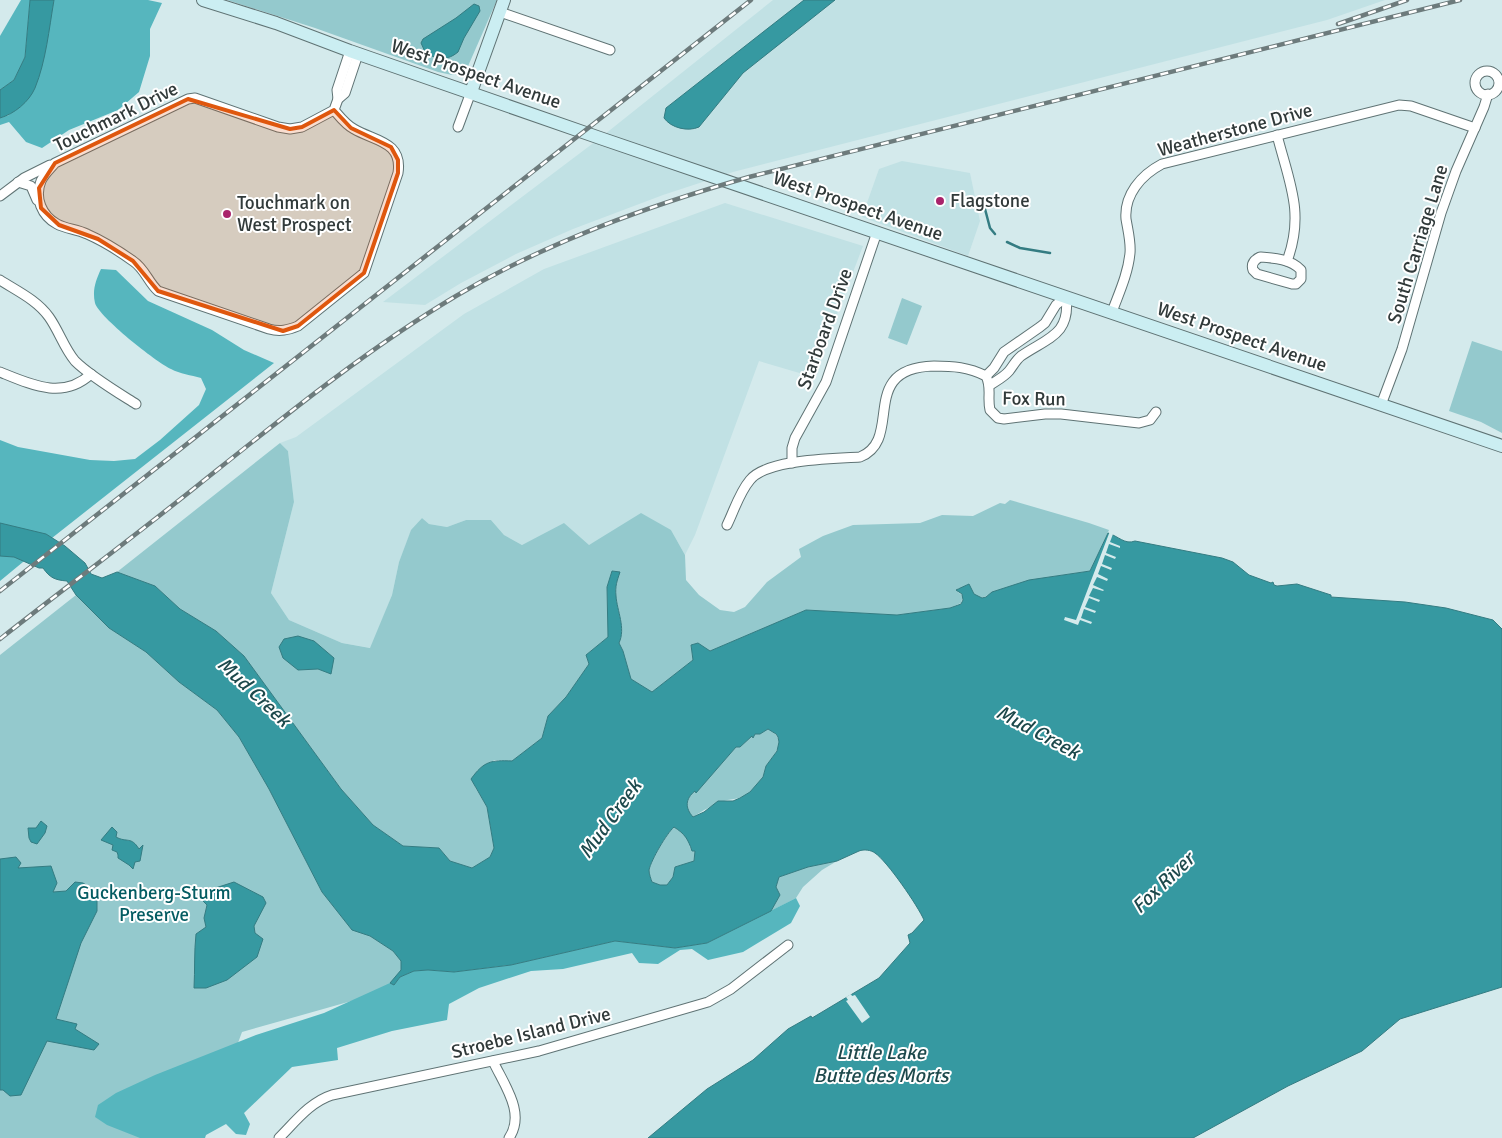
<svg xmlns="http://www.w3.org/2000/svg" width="1502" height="1138" font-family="Signika,sans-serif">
	<rect width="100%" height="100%" fill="#d4eaec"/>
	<!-- built -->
	<g fill="#c1e1e4">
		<path d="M773,0H1385L1327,20L733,172L663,195L573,229L516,254L461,283L425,305L383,302L600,138Z"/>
		<path d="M902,161L970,173L980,221L968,256L862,217L879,169Z"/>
		<path d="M725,203L863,246L813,377L759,361L695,535L685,555L671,530L603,538L589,545L541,536L522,545L504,535L491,520H466L447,527L429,524L422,518L411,531L399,562L392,595L371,648L342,643L289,620L271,593L294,502L288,451L280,443L296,437L464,314L544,269Z"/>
	</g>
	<!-- green -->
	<g fill="#94c9cd">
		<path d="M227,0H497L465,73L452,75L438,72L315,28Z"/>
		<path d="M902,298L922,306L907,345L888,338Z"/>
		<path d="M1472,341L1502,351V433L1481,422L1449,411Z"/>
		<path d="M280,443L288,451L294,502L271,593L289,620L342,643L370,648L392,595L399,562L411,530L422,518L429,524L447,527L466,520H491L504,535L522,545L564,523L589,545L641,513L671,530L685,555L686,580L699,595L720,610L734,612L745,607L767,582L801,557L799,549L823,536L853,525L920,523L942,515L973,516L1000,503L1005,504L1010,500L1089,523L1109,530L1090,571C1062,575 1036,578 1009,587C1004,588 982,598 981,598C973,596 971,590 968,584L963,588H958V592L963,596L961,603L950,608L897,615L806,610L710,651L698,643L691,645L693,660L652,692L631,679L623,651L619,643C626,628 617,612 616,596C615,587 617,581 619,572L612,571L607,587L608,637L586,655L589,664L566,697L548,716L542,738L512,761L494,760L475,787L487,807L494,848L490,857L472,868L450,861L439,848L403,846L373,825L341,789L244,656L216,631L180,609L155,586L117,572Z"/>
		<path d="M76,595L109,628L146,652L179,682L217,710L239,737L269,789L322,892L352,929L370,936L393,951L401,961V970L391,983L454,972L242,1032L213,1111L178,1138H0V655Z"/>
		<path d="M768,729C790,742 774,752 766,767C764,771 764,775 762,778C759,783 753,789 750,792C741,800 733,798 724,801C714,804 702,811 693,817C685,808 685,799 695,791L696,792L736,747H740L752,736L753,738L755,734H760Z"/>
		<path d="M674,827C683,832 689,837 690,848L695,851L694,861L675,867L673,877L667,885H660L652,882C651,879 649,874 649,870C650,862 668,832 674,827Z"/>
		<path d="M837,861L822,870L803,887L796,898L771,911L780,895L776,887L779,877L808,867Z"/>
	</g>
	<!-- forest -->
	<g fill="#56b6be">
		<path d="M21,0H30L25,57L14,80L0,90V36Z"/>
		<path d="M54,0H148L162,3L150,29V56L139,92L118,110L69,130L42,148L26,142L9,122L0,125V118L9,115L44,52Z"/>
		<path d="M101,269L116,270L148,301L212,330L244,350L274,363L52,538L0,581V440L18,447L90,460L114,461L135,459L160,440L199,405L206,389L201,378C191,375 180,374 171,369C156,362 99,317 95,303C92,290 96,280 101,269Z"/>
		<path d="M796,898L800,906L791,923L743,952L708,960L692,949L680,950L658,964L639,963L632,953L563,969L531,971L479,988L449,1004L447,1020L392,1031L337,1048L338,1060L292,1067L244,1113L250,1124L246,1135L236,1134L226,1124L206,1135L205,1138H140L107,1125L95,1117L98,1105L116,1093L155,1075L256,1035L324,1013L390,983L394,985L400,977L414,971L428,970L454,972L511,965L615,941L675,948L707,943Z"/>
	</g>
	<!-- water -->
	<g fill="#3699a1" stroke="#347c82" fill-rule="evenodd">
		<path d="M30,0H54C49,29 46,61 35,88C29,102 14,114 0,118V90L14,80L25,57Z"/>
		<path d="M804,0H835L743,73L699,127C688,132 671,128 664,118L666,108Z"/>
		<path d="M474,4L479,6L480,11L464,38L458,52C447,61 439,59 426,54L421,43L423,39L456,18Z"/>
		<path d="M0,523L46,534L65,546L85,563L91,574L102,578L117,572L155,586L180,609L216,631L244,656L341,789L373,825L403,846L439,848L450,861L472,868L490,857L494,848L487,807L471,779C484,761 491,760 512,761L542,738L548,716L566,697L589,664L586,655L608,637L607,587L612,571L620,572C617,581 615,586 616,596C617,611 626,628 619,643L623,651L631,679L652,692L693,660L691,645L698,643L710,651L806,610L897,615L950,608L961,604L963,600L962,594L956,590L969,584L974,594L982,598L986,597L992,592L1029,580L1090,571L1108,533C1118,536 1125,545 1135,541L1222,558L1233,562L1249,575L1271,583L1273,582L1274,585L1277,586L1297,584L1331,595V597L1405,602L1446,608L1493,620L1502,629V987L1400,1019L1362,1051L1288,1086L1193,1138H648L707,1089L753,1060L788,1029L811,1016L812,1018L879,978L910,943L908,935L912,933L924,920C918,906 887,861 875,853C871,850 864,849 859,851L837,861L808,867L779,877L776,887L780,895L771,911L707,943L675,948L615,941L511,965L454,972L428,970L414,971L400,977L394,985L390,983L401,970V961L393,951L370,936L352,930L322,892L269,789L239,737L217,710L179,682L146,652L109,628L76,595L67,581C55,580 50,578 43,568H39L14,557L0,556ZM768,729L776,734L778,737L779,742L777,751L766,766L763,777L750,792L740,798L733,801H718L704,812L693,817C685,808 685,799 695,791L696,793L736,747H740L752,736L753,738L755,734H760ZM674,827C685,834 688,839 692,851H695L694,861L675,867L673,877L667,885H660L652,882C651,879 649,874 649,870C651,860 667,833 674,827Z"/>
		<path d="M298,636L314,641L334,658L331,674L318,669L298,670L283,658L279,647L284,639Z"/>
		<path d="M41,821L47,826L45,833L37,844L31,842L29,838L28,828H36Z"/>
		<path d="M112,827L117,832L116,837C127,843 131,836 139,849L143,845L140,861L135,862L133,869L129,865L118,858V855L117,852L112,850L113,845L101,840Z"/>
		<path d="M16,857L21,863L18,868L51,866L57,883L53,892L66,891L75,882L83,883L97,892V911L81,943L56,1019L77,1024L75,1029L99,1044L94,1050L47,1041L21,1095L10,1096L3,1090H0V859Z"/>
		<path d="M234,882L263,897L266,903L254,926L255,933L263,939L257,957L227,980L206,988H194C195,970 194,952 196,934L206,927L204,918L207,905L200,898L206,891Z"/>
	</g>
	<!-- pier -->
	<g fill="#d4eaec">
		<path d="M1110,531L1113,534L1110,542L1120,546V548L1109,544L1106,553L1116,557L1115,559L1105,555L1102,564L1112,568L1111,570L1101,566L1098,574L1108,579L1107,581L1097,577L1093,585L1104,590L1103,591L1093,588L1089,596L1100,600L1099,602L1089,598L1085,607L1096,611L1095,613L1084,609L1081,618L1092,622L1091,624L1080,620L1078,625L1064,620L1065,617L1076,620Z"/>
		<path d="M851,994L852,996L855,995L870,1017L862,1023L846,1001L848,1000L846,997Z"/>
	</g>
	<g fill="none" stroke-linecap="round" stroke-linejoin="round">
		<!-- stream -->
		<g stroke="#347c82" stroke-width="2.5">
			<path d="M985,209L990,228L995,234"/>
			<path d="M1007,242L1020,248L1050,253"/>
		</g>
		<!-- minor casing -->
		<g stroke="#5f7374" stroke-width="11">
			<g id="minor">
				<path d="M500,12L610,50"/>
				<circle cx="1487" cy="83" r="12"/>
				<path d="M338,99L337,90L350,51"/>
				<path d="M334,110C340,117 346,125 354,129C374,141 403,141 398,173L364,273L298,326C288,330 280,332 269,329L158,291C148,282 145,269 133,261C119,251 103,241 87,234C77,229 66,229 57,224C42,216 34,198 41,181C44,174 50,169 55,163L188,99L195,98L278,127L290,129L302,127L334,110L338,99L345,93L358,54"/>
				<path d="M458,127L471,92"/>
				<path d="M1277,135C1289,182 1305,213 1287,261"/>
				<path d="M18,182L31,186L37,200"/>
				<path d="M0,196L24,178L50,165"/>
				<path d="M1260,257C1274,258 1291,259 1301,270V279L1296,284H1292L1257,274L1253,270C1251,264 1254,260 1260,257Z"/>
				<path d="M0,280C17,291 37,300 49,317C59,331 64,348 75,361C90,376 117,392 136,404"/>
				<path d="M1112,312C1119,293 1128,274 1130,253C1131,242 1128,231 1126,219C1124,195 1141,175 1162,164L1399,105L1411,106L1475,128"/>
				<path d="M0,372C32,385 63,400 91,374"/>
				<path d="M986,376L994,368L1004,352L1040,327L1045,323L1056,305L1066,297"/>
				<path d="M990,385C996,381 1004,377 1009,371C1013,366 1016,360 1021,356C1047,338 1071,335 1066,297"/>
				<path d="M1381,405L1402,349L1441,213L1456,171L1484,107L1488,94"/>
				<path d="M792,463V448L795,438L826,382L877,232"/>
				<path d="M727,525C734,511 739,493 750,480C767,459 832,459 860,457C905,439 856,368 934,366C953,366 968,367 986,376C992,388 987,397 990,410L998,418L1004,419L1045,414H1061L1139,423L1150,420L1156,412"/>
				<path d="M493,1061C504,1085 526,1113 509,1138"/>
				<path d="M279,1138C295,1122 310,1102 332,1095L539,1051L708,1002L731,989L788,945"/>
			</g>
		</g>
		<!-- secondary casing -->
		<g stroke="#5f7374" stroke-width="14">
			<g id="secondary">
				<path d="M203,0L276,23L350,51L600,138L1502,446"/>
				<path d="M471,92L504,0"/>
			</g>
		</g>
		<!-- minor -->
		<use href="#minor" stroke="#fff" stroke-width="9"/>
		<!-- secondary -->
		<use href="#secondary" stroke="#cbeef2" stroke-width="12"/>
		<!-- rail casing -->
		<g stroke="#6d7b7c" stroke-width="4.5">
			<g id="rail">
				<path d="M1338,24L1407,0"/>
				<path d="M0,591L751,0"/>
				<path d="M0,639C65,588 132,538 197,486C281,419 364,351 456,296C547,242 648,206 749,177L1460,0"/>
			</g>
		</g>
		<!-- rail -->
		<use href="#rail" stroke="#fff" stroke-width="2.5" stroke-dasharray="8" stroke-linecap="butt"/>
	</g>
	<!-- marked area -->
	<path fill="#df570e" fill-opacity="0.2" stroke="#df570e" stroke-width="4" stroke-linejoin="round" d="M188,99L290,129L302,127L334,110L351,128L391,147L398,160V173L364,273L298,326L283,331L158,291L133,261L98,239L59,225L41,208L39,188L55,163Z"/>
	<!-- markers -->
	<g fill="#a9236b" stroke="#fff" stroke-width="2">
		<circle cx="940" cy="201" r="5"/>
		<circle cx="227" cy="214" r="5"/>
	</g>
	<g text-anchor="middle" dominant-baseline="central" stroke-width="4" stroke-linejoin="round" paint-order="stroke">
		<!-- street labels -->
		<g font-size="19" fill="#313a3a" stroke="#fff">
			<text transform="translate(476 74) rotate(19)">West Prospect Avenue</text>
			<text transform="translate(116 117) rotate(-26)">Touchmark Drive</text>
			<text transform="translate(1235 130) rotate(-15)">Weatherstone Drive</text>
			<text transform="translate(858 206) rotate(19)">West Prospect Avenue</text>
			<text transform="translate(1418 244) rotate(-73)">South Carriage Lane</text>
			<text transform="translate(825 329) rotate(-70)">Starboard Drive</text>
			<text transform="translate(1242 337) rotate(19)">West Prospect Avenue</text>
			<text transform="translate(1034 399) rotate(1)">Fox Run</text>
			<text transform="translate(531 1033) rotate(-14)">Stroebe Island Drive</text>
		</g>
		<!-- poi labels -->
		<g font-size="19" fill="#313a3a" stroke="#fff" text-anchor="start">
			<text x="950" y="201">Flagstone</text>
			<text x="237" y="203">Touchmark on<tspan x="237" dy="22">West Prospect</tspan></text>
		</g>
		<!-- park labels -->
		<g font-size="19" fill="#045c62" stroke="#fff">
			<text x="154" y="893">Guckenberg-Sturm<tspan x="154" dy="22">Preserve</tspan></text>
		</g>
		<!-- water labels -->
		<g font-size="20" font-style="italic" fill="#1d494c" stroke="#fff">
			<text transform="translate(254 692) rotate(43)">Mud Creek</text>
			<text transform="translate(1038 732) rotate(28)">Mud Creek</text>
			<text transform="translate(610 819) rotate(-54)">Mud Creek</text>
			<text transform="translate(1163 883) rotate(-44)">Fox River</text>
			<text x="881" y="1052">Little Lake<tspan x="881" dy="23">Butte des Morts</tspan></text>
		</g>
	</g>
</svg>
